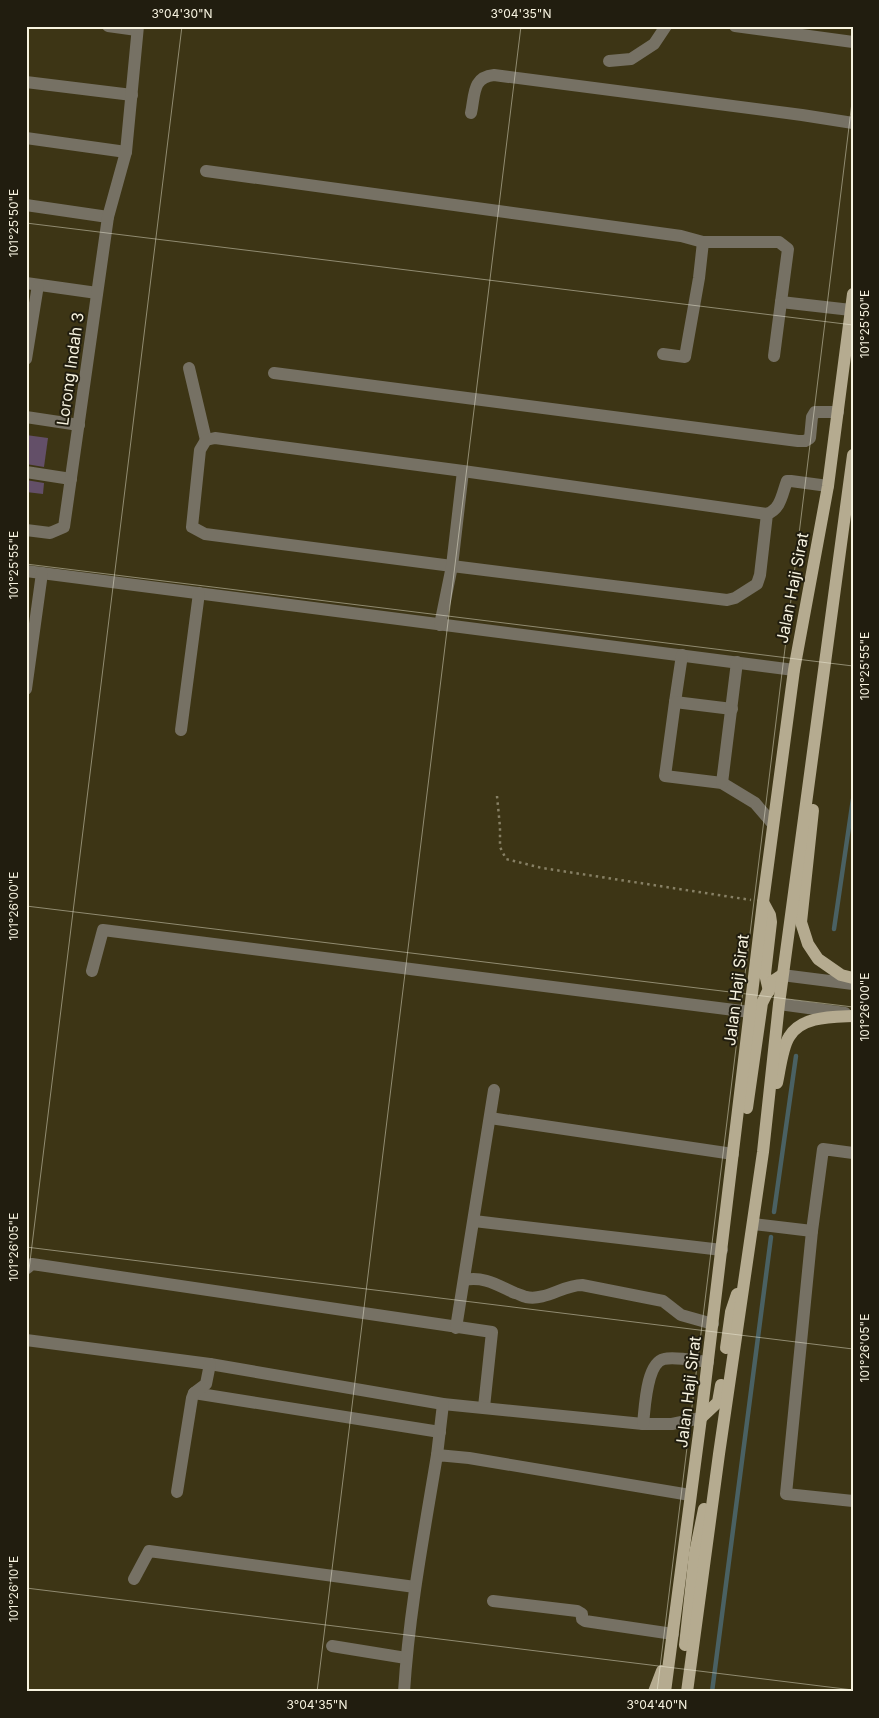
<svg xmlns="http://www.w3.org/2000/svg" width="879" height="1718" font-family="Inter,sans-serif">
	<rect width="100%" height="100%" fill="#3d3515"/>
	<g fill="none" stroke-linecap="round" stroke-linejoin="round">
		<!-- stream -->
		<g stroke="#4a6163" stroke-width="4.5">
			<path d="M834,929L853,799"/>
			<path d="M774,1212L796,1056"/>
			<path d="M712,1692L771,1237"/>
		</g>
	</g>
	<!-- building -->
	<g fill="#634f68">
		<path d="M26,435L48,438L44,467L26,464Z"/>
		<path d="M26,480L44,483L43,494L26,492Z"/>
	</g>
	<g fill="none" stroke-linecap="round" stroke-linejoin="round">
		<!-- path -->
		<path stroke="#878065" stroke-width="2.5" stroke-dasharray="2.5 4" stroke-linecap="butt" d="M497,796L500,827V847L506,859L542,868L751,900"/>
		<!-- minor -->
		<g stroke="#767164" stroke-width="12">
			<path d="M108,26L137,30"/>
			<path d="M735,26L853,42"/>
			<path d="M609,61L631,59L654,44L666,26"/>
			<path d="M26,82L132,95"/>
			<path d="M471,113C475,95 472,77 494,75L802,115L853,123"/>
			<path d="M26,138L126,152"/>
			<path d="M206,171L681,236L703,242"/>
			<path d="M26,205L108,217"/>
			<path d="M26,283L97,293"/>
			<path d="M663,354L685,357L699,278L703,242H779L788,249L781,302L851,310"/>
			<path d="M774,356L781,302"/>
			<path d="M26,359L38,285"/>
			<path d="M189,368L206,440"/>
			<path d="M274,373L798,441H805L810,438L812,417L815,412H838"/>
			<path d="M26,417L79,425"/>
			<path d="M26,472L71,479"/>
			<path d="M767,514L760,575L757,584L735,598L727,600L452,566L205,534L192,527L200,450L206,440L215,438L463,471L767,514C781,509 782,494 787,481H791L828,486"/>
			<path d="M26,530L50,533L64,527L108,217L126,152L138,26"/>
			<path d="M26,571L794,670"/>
			<path d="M440,625L452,566L463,471"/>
			<path d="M26,689L42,573"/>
			<path d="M675,702L682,655"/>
			<path d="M732,709L675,702L665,776L722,783L755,803L773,824"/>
			<path d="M181,730L199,593"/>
			<path d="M722,783L737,662"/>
			<path d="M92,971L103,930L750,1012"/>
			<path d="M782,975L853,984"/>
			<path d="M779,1004L845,1013"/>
			<path d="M490,1118L733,1154"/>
			<path d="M853,1153L823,1149L812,1231L786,1494L853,1501"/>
			<path d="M474,1221L722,1250"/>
			<path d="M753,1224L812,1231"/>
			<path d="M26,1269L32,1264L492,1332L484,1407"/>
			<path d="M464,1280C484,1276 497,1285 515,1293C519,1294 522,1296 526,1297C546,1301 563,1285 582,1285L663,1301L681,1315L713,1324"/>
			<path d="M456,1328L494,1090"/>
			<path d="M26,1340L210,1364L443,1404L643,1424H672L701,1418"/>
			<path d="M194,1393L440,1432"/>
			<path d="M643,1424C645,1408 646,1363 664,1359C675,1356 696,1361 708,1362"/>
			<path d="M437,1455L443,1404"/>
			<path d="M177,1492L192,1398L194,1393L206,1384L210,1364"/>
			<path d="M134,1579L149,1551L415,1587"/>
			<path d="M493,1601L577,1611L582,1614V1619L585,1621L673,1634"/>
			<path d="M332,1646L406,1658"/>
			<path d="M404,1692C409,1612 424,1534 437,1455L469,1458L690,1495"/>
		</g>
		<!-- major -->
		<g stroke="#b5ab90" stroke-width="12">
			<path d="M813,810L801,922L808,944L818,959L841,975L853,978"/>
			<path d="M763,902L770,915L771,922L765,974L769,991"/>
			<path d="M777,1083C780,1070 782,1048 789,1037C801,1016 832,1017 853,1016"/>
			<path d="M747,1108L762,1003L773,981L782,975"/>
			<path d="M726,1348L731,1312L737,1294"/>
			<path d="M701,1418L718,1402L721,1385"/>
			<path d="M685,1645L695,1553L704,1509"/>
			<path d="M654,1692L662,1671"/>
			<path d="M665,1692L701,1418L763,902L794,670L828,486L853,294"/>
			<path d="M687,1692L719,1454L763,1152L779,1004L853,455"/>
		</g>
	</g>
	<!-- ticks -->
	<path fill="none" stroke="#f7f3e0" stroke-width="1" stroke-opacity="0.45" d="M26,223L853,325M26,564L853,666M26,906L853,1007M26,1247L853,1349M26,1294L182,26M26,1588L853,1690M317,1692L521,26M657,1692L853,94"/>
	<g text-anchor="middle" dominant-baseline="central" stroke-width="4" stroke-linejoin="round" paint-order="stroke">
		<!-- street labels -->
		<g font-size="16" fill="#f7f3e0" stroke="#211d0f">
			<text transform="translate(70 369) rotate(-82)">Lorong Indah 3</text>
			<text transform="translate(792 588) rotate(-79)">Jalan Haji Sirat</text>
			<text transform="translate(736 990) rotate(-83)">Jalan Haji Sirat</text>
			<text transform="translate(688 1392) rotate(-83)">Jalan Haji Sirat</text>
		</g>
	</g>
	<!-- border -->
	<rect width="879" height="1718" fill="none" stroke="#211d0f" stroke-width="55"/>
	<rect x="28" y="28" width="824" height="1662" fill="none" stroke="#f7f3e0" stroke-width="2"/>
	<g font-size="12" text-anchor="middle" fill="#f7f3e0">
		<text x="182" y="18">3°04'30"N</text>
		<text x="521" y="18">3°04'35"N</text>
		<text transform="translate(14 223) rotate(-90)" y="4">101°25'50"E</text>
		<text transform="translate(865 324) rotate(-90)" y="4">101°25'50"E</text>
		<text transform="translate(14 565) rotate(-90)" y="4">101°25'55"E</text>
		<text transform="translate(865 666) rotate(-90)" y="4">101°25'55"E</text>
		<text transform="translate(14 906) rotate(-90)" y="4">101°26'00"E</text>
		<text transform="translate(865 1007) rotate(-90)" y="4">101°26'00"E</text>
		<text transform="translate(14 1247) rotate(-90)" y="4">101°26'05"E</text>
		<text transform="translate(865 1348) rotate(-90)" y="4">101°26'05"E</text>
		<text transform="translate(14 1589) rotate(-90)" y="4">101°26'10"E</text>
		<text x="317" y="1709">3°04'35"N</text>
		<text x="657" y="1709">3°04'40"N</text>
	</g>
</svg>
